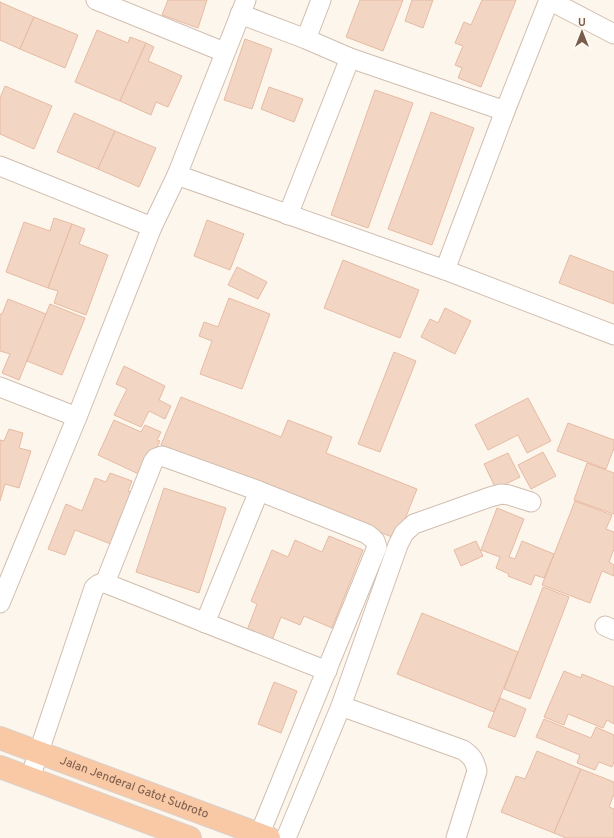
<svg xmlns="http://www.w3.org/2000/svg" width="614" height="838" font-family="Overpass,sans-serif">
	<rect width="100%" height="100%" fill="#fdf6ec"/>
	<!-- building -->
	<g fill="#f3d5c3" stroke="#e6bba3">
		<path d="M168,0H207L198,28L162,15Z"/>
		<path d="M360,0H403L383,51L346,37Z"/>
		<path d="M412,0H433L423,28L405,21Z"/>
		<path d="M482,0H516L481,87L458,78L462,68L455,65L463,46L455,43L464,22L471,25Z"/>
		<path d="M0,2L34,17L20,49L0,40Z"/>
		<path d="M34,17L78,35L65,68L20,49Z"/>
		<path d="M97,30L128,43L130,37L146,43L120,101L75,82Z"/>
		<path d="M245,39L272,49L252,109L224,100Z"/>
		<path d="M146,43L154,47L148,61L182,76L168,107L156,102L151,115L120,101Z"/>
		<path d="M5,86L52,106L34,149L0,134V98Z"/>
		<path d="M269,87L303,99L294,122L261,109Z"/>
		<path d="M375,90L413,103L368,228L331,215Z"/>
		<path d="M431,112L474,128L432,245L388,229Z"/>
		<path d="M74,113L115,131L98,169L57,152Z"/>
		<path d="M115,131L156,148L139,187L98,169Z"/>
		<path d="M54,218L72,224L48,288L6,272L24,222L50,231Z"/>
		<path d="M207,220L244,234L230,270L194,256Z"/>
		<path d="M72,224L85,229L79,244L108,255L86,315L54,303L58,291L48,288Z"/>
		<path d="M570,255L614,272V304L559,283Z"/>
		<path d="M343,260L419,290L400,338L324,308Z"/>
		<path d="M237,267L267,282L258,299L228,285Z"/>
		<path d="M229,298L270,314L242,389L200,374L212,341L199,336L204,322L218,327Z"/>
		<path d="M8,299L46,314L19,380L2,373L10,354L0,351V314H2Z"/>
		<path d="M50,304L85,318L62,375L27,361Z"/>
		<path d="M445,308L471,321L455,354L421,337L430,319L438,323Z"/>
		<path d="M394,352L416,361L380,452L358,444Z"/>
		<path d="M124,366L165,386L159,400L171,406L165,419L149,411L141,427L114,415L127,389L116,384Z"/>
		<path d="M181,397L281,437L288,420L332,437L326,453L417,489L397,539L161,445Z"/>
		<path d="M528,398L551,441L527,453L518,435L488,450L475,425Z"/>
		<path d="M114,420L141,432L145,425L161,432L157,440L160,441L143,476L98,455Z"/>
		<path d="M568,423L614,440V448L606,469L557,451Z"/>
		<path d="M9,429L23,433L19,448L31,451L19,488L5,484L0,501V440L4,441Z"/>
		<path d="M543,452L556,476L531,489L518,465Z"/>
		<path d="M508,453L520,477L496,489L484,464Z"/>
		<path d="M587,463L614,473V514L574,500Z"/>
		<path d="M110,473L132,481L128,491L136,494L116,546L75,530L65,555L48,549L66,504L82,511L95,478L106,482Z"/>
		<path d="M164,488L226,508L199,593L136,572Z"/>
		<path d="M575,501L612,515L606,529L614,532V549L609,562L614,565V576L602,571L590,603L542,585Z"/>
		<path d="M497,508L524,519L509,557L515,559L522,541L554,554L544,578L535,575L531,585L508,576L509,574L496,568L500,557L481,550Z"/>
		<path d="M329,536L363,550L332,628L304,616L300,625L281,617L271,643L246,633L257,604L251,601L272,550L288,557L295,540L322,552Z"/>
		<path d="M476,541L483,556L461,566L454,550Z"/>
		<path d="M543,587L569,597L530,699L504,689Z"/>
		<path d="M422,613L518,652L494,712L397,674Z"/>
		<path d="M564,671L581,678L582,674L614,687V724L607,720L603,728L568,714L564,725L544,717Z"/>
		<path d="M274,682L297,691L281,733L258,724Z"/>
		<path d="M500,698L526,709L515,737L488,727Z"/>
		<path d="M544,719L591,738L596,727L614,735V762L612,767L599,762L595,770L577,763L580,755L536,737Z"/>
		<path d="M537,751L581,769L554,833L501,812L516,776L525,779Z"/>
		<path d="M581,769L614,782V794L609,807L614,809V838H566L554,833Z"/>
	</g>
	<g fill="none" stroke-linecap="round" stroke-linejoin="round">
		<!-- minor casing -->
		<g stroke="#d1beb0" stroke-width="21">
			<g id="minor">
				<path d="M96,0L224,52"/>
				<path d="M549,0L614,34"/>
				<path d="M240,14L306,39L350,58L505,111"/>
				<path d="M306,39L321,0"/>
				<path d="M0,166L152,227"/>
				<path d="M177,175L445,270L614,335"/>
				<path d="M288,215L350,58"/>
				<path d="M445,270L505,111L549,0"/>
				<path d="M0,387L77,417"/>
				<path d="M105,583L153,462L156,458L162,456L259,491L367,534L372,538L375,541L377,547L258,838"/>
				<path d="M0,603L77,417L152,227L177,175L246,0"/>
				<path d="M205,623L259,491"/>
				<path d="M605,626L614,630"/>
				<path d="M341,706L463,750C472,756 475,761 477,771L456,838"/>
				<path d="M30,778L94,588L99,584L105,583L327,671"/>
				<path d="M286,838L341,706L398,545L404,533L414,524L490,497L501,494L509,495L531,502"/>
			</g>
		</g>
		<!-- trunk casing -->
		<g stroke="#dad1cd" stroke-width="24">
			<g id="trunk">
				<path id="s1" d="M0,738L269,838"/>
				<path d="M0,767L190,838"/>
			</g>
		</g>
		<!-- minor -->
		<use href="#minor" stroke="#fff" stroke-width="19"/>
		<!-- trunk -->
		<use href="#trunk" stroke="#f9c8a4" stroke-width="22"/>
	</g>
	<g text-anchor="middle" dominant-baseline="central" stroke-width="4" stroke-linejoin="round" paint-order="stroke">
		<!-- street labels -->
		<g font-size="12" fill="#7a5c4d" stroke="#fffaf3">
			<text stroke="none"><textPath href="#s1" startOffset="143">Jalan Jenderal Gatot Subroto</textPath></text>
		</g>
	</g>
	<!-- north arrow -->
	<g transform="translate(582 32)" stroke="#fffaf3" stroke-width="3" paint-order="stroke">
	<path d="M0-3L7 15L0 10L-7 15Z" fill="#7a5c4d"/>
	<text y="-6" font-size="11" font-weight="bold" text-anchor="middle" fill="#7a5c4d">U</text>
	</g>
</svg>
